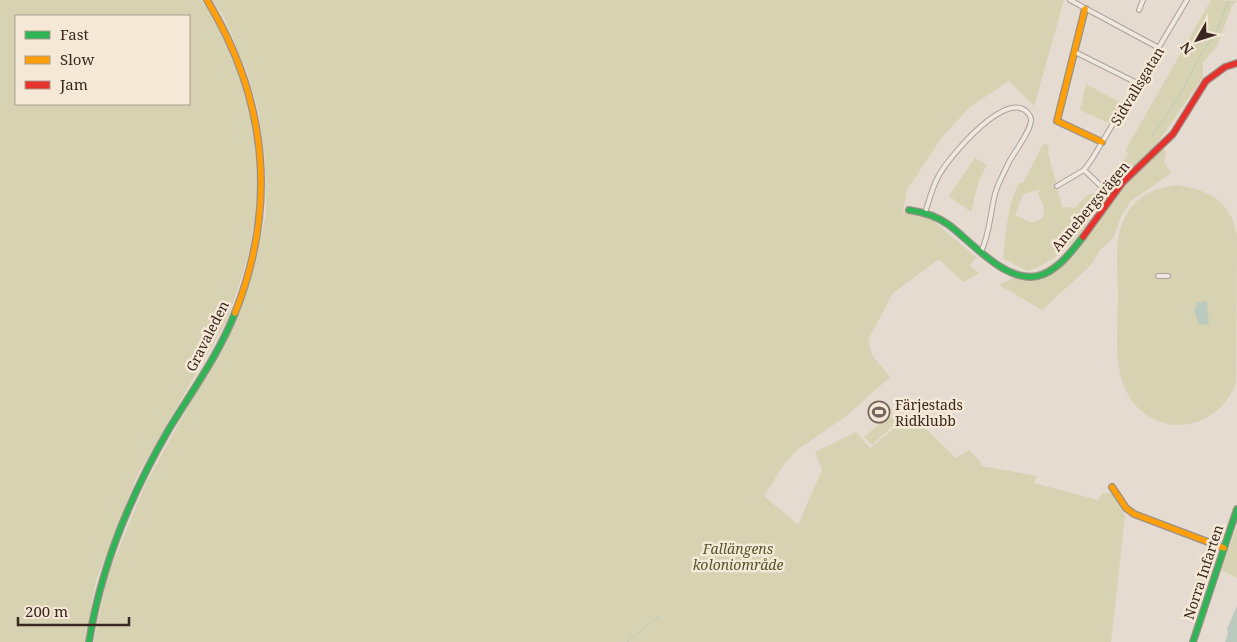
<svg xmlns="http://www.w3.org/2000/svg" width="1237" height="642" font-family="'Noto Serif',serif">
	<rect width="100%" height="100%" fill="#e5dbd0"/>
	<!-- green -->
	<g fill="#d7d2b2" fill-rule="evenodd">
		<path d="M0,0H201L225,35L244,85L251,117L258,168L256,211L247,261L227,320L137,476L96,580L85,642H0ZM16,16H189V104H16Z"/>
		<path d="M212,0H1064L1034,106L1009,81L970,107L942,137L907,190L903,212L926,215L976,257L970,266L979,273L963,282L939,259L893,293L868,340L872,355L890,377L845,417L798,449L783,466L764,496L798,525L822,470L815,452L856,432L870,448L916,411L917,420L956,458L969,450L980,461L981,466L1037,476L1034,483L1098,500L1102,493H1112L1125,515L1111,642H94L107,577L146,483L235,322L255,266L266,214L265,161L259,114L247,72L224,17Z"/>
		<path d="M1211,0L1237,1L1232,6L1217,46L1203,62V77L1158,142L1166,152L1164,161L1171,173L1131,201L1121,216L1114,237L1100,250L1091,265L1042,310L999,285L1014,277L1028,280L1047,276L1074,255L1125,184L1144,167L1142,162L1111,194L1104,189L1129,153L1125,151Z"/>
		<path d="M1086,84L1123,104L1111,124L1080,110Z"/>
		<path d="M1043,144L1049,145L1048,152L1062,207L1075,208L1087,195L1102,191C1094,225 1059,262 1027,271L1003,258C1006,233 1007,206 1019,183H1023ZM1041,189L1038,193L1044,208L1043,218L1032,223L1015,215L1023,194Z"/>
		<path d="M975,158L987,165L979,180L971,212L949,196Z"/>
		<path d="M1177,185C1209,190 1232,201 1237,237L1236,383C1229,402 1213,418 1193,423C1178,427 1163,425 1150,417C1108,392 1118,337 1118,296C1118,271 1113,240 1125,217C1135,197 1156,187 1177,185Z"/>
		<path d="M1105,195L1110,197C1090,224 1053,292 1011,269C1017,268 1024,274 1033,273C1060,267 1096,221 1105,195Z"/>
		<path d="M889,415L896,423L872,445L864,437Z"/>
		<path d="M1237,527V578L1221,570Z"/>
	</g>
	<!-- water -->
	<g fill="#bacabe">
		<path d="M1207,301L1209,325L1199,324L1194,311L1197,303Z"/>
		<path d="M1237,606V642H1225L1228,634L1227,629Z"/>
	</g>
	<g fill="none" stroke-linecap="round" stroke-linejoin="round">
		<!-- stream -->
		<g stroke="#bacabe" stroke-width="1">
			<path d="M1151,137L1177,100L1201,54L1215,35L1229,0"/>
			<path d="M627,642L659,616"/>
		</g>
		<!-- street casing -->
		<g stroke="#aba198" stroke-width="6">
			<g id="street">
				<path d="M1070,0L1159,48"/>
				<path d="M1139,10L1143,0"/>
				<path d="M1075,52L1139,84"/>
				<path d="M1084,170L1103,188"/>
				<path d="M1057,186L1084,170L1092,159L1187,0"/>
				<path d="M925,213C929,201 932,188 938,177C947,159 1011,82 1030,116C1036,125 1014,152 1009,162C1004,173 998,183 995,194C990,214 990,233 981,252"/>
				<path d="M1158,276H1168"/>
			</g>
		</g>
		<!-- fast casing -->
		<g stroke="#9a9088" stroke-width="8">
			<g id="fast">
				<path d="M909,210C923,212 937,216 949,225C972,242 1010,289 1044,274C1060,267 1072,251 1083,237"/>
				<path d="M89,642C101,565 130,496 169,429C192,391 219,354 235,313"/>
				<path d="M1193,642L1237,509"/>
			</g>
		</g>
		<!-- slow casing -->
		<g stroke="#9a9088" stroke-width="8">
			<g id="slow">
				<path d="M207,0C267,99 278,205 235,313"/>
				<path d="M1085,9L1057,121L1102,142"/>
				<path d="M1112,487L1126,508L1134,514L1224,548"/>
			</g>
		</g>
		<!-- jam casing -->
		<g stroke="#9a9088" stroke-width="8">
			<path id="jam" d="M1083,237L1123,182L1173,134L1206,81L1225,67L1237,63"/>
		</g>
		<!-- street -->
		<use href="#street" stroke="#eee8e1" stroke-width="4"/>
		<!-- fast -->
		<use href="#fast" stroke="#30b455" stroke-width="5.5"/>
		<!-- slow -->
		<use href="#slow" stroke="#ff9f0a" stroke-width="5.5"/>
		<!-- jam -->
		<use href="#jam" stroke="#e5322d" stroke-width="5.5"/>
	</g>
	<!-- icons -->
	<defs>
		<g id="stadium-ring" transform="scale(1.125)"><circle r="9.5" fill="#f5e8d6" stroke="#76675e" stroke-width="1.5"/><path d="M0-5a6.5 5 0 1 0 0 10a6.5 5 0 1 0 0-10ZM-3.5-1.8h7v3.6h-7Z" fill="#76675e"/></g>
	</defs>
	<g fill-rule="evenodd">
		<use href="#stadium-ring" x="879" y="412"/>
	</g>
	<g text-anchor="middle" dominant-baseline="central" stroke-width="5" stroke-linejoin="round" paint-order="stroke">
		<!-- street labels -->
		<g font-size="14" fill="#3a2820" stroke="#f5e8d6">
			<text transform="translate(1137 86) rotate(-59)">Sidvallsgatan</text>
			<text transform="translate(1090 206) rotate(-50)">Annebergsvägen</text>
			<text transform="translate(207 336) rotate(-63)">Gravaleden</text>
			<text transform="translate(1203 572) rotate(-72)">Norra Infarten</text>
		</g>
		<!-- poi labels -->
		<g font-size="14" fill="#3a2820" stroke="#f5e8d6" text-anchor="start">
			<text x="895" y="404">Färjestads<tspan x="895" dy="16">Ridklubb</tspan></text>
		</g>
		<!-- park labels -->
		<g font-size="14" font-style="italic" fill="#515626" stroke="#f5e8d6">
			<text x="738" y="548">Fallängens<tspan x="738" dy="16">koloniområde</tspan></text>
		</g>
	</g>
	<!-- legend -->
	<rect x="15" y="15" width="175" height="90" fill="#f5e8d6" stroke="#aa9b8d"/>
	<rect x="25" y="31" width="25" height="8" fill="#30b455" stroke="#aa9b8d"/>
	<text x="60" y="40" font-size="15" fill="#3a2820">Fast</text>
	<rect x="25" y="56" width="25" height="8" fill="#ff9f0a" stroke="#aa9b8d"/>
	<text x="60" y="65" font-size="15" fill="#3a2820">Slow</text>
	<rect x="25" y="81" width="25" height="8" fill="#e5322d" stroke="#aa9b8d"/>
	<text x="60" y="90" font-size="15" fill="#3a2820">Jam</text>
	<!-- north arrow -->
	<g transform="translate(1197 40) rotate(231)" stroke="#f5e8d6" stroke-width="4" paint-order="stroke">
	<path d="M0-4L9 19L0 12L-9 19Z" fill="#3a2820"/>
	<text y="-8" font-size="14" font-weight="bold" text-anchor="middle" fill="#3a2820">N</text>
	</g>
	<!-- scale -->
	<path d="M18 617v8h111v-8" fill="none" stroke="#3a2820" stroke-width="2.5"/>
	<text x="25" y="617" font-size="15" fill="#3a2820" stroke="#f5e8d6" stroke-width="4" paint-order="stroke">200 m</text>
</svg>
